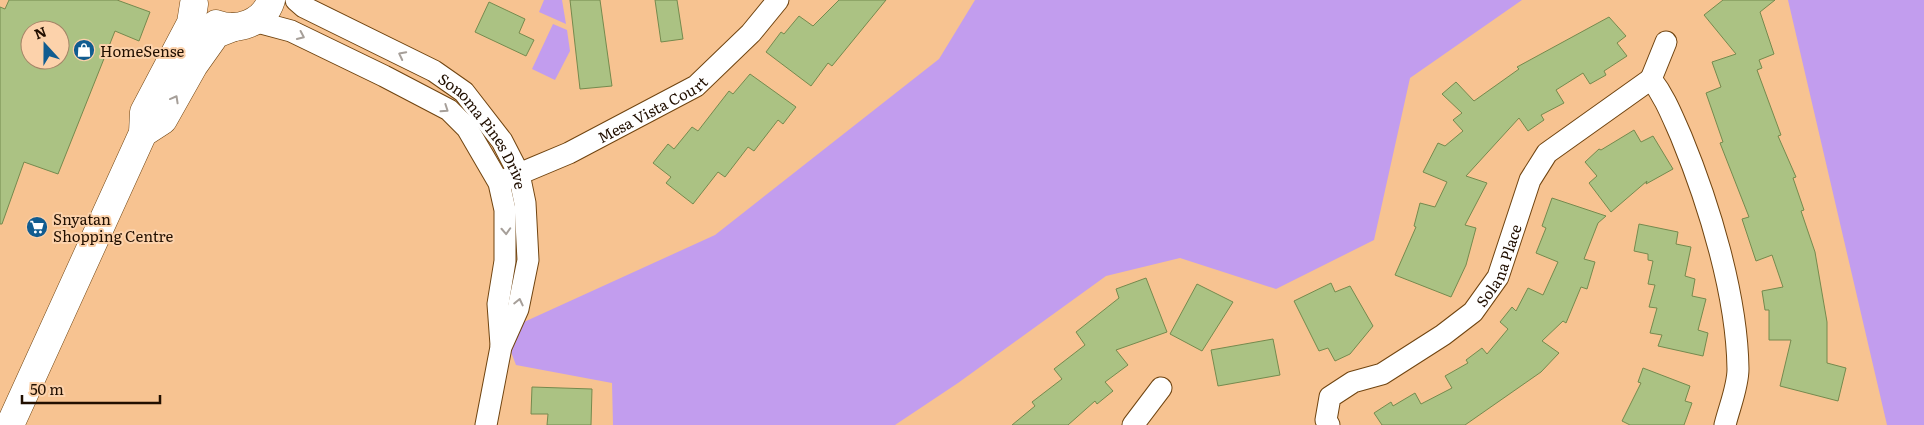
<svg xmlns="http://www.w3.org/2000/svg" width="1924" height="425" font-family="Literata,serif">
	<rect width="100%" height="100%" fill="#f7c391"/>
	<!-- green -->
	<g fill="#c29dee">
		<path d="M544,0H562L566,24L539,12Z"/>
		<path d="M975,0H1522L1410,78L1374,240L1276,289L1180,258L1106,276L958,383L895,425H613L612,383L516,365L511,352L524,322L715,235L939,59Z"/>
		<path d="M1788,0H1924V425H1887Z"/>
		<path d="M553,24L567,30L570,51L555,80L532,69Z"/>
	</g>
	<!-- building -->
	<g fill="#abc283" stroke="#758a4e" fill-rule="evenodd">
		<path d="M9,0H117L150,12L139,41L115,31L58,174L24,162L2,224H0V7L5,9ZM30,30H60V60H30Z"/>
		<path d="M570,0H600L612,86L580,89Z"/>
		<path d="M655,0H677L683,39L661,42Z"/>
		<path d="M839,0H886L832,66L828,63L811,86L766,52L781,32L784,34L799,16L813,26Z"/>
		<path d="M1723,0H1775L1760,12L1774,54L1759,60L1762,68L1757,70L1781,135L1778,136L1796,177L1793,178L1804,210L1801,211L1815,252L1827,322V363L1846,368L1838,401L1780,386L1791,340H1769V310H1765L1762,291L1783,287L1772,255L1756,261L1742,219L1749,217L1720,143L1723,142L1706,93L1721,87L1712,62L1736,54L1704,15Z"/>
		<path d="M489,2L525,19L519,33L534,40L526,56L475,32Z"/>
		<path d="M1609,17L1626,36L1617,43L1627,56L1604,71L1606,75L1590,84L1583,73L1556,90L1564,103L1541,115L1544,120L1528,131L1519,118L1466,176L1487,183L1465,225L1476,228L1466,265L1451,297L1395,275L1416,227L1414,226L1420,203L1435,207L1447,182L1423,172L1438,143L1445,146L1463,131L1453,120L1462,113L1442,94L1456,82L1474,101L1519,69L1517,67Z"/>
		<path d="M750,74L796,107L783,124L778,120L754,151L748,147L725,177L718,172L693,204L666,183L671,177L653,163L668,144L674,149L692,127L698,131L729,91L733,94Z"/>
		<path d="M1634,130L1641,142L1653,136L1673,169L1646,184L1647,181L1611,212L1589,183L1597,176L1585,162L1599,149L1601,150Z"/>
		<path d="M1552,198L1606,216L1598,223L1584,259L1595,262L1587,289L1581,287L1566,323L1563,321L1542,341L1559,353L1541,372L1465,425H1382L1374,413L1391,402L1393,406L1415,393L1421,404L1452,388L1445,376L1468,363L1466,360L1482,348L1487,354L1508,329L1500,322L1512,307L1516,311L1528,288L1543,295L1558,262L1536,253L1546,228L1542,226Z"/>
		<path d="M1639,224L1678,232L1676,244L1691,247L1685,276L1695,279L1692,296L1706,299L1698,330L1708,333L1703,356L1658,346L1662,335L1650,333L1657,308L1649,307L1655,285L1648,284L1653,261L1648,260V254L1634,251Z"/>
		<path d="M1146,278L1167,332L1116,350L1128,365L1105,382L1113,391L1097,404L1095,401L1068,425H1012L1035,406L1032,402L1062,379L1054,369L1085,345L1076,332L1119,298L1116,289Z"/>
		<path d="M1331,283L1335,292L1350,286L1373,326L1350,354L1335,361L1328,348L1319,351L1294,301Z"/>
		<path d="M1197,284L1233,302L1202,351L1170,334Z"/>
		<path d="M1273,339L1280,375L1218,386L1211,350Z"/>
		<path d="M1643,368L1690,386L1685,401L1692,403L1684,425H1630L1622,421L1641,383L1638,382Z"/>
		<path d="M532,387L592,389L591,425H547L548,414H531Z"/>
	</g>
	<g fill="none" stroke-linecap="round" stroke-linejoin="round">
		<!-- street casing -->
		<g stroke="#704410" stroke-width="23">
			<g id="street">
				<path id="s1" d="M296,0L304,7L434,71L464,92L502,141L519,174L525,203L528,260L518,309L501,347L486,425"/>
				<path d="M254,21L291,31L384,76L449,110L467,128L499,183L505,210V261L498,304L501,345"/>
				<path d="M1651,79L1666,42"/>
				<path id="s2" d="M507,179L569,153L696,86L751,33L778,0"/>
				<path d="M1133,425L1161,388"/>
				<path id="s3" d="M1329,425L1326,420L1330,397L1353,382L1382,374L1443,335L1473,312L1498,277L1530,180L1547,153L1651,79C1665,97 1672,116 1681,136C1709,204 1737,295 1738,369C1738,387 1729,408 1725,425"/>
			</g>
		</g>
		<!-- secondary casing -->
		<g stroke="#704410" stroke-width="29">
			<g id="secondary">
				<path d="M216,24C237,32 264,23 271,0"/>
				<path d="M143,133L163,120L194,65L216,34L234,27"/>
				<path d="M10,425L143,133L144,112L191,23L194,4"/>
			</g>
		</g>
		<!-- street -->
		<use href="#street" stroke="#fff" stroke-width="21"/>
		<!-- secondary -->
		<use href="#secondary" stroke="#fff" stroke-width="28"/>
	</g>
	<!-- one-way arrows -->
	<defs><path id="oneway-chevron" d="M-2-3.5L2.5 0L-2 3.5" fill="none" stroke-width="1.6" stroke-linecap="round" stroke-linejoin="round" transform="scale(1.25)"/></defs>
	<g stroke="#a69f99">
		<use href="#oneway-chevron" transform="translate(301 36) rotate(25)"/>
		<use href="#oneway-chevron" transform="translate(402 55) rotate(-153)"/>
		<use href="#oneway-chevron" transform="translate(175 99) rotate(-61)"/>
		<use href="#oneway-chevron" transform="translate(445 109) rotate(34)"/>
		<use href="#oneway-chevron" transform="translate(506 231) rotate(87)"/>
		<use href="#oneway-chevron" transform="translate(519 302) rotate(-77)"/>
	</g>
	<!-- icons -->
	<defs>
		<g id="shop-disc" transform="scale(1.125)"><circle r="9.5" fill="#115c90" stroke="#fcd2ab"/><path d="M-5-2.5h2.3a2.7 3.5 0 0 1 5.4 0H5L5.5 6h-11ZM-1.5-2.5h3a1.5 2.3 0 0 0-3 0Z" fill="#fff"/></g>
		<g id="supermarket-disc" transform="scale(1.125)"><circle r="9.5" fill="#115c90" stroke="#fcd2ab"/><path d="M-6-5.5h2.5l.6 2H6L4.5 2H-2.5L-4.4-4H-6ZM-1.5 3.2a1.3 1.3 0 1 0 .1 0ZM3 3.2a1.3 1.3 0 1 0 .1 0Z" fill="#fff"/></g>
	</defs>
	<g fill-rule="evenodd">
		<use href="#shop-disc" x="84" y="50"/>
		<use href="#supermarket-disc" x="37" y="227"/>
	</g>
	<g text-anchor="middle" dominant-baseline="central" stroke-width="4" stroke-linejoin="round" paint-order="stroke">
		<!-- poi labels -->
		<g font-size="15" fill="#210f00" stroke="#fcd2ab" text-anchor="start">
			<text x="100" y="50">HomeSense</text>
			<text x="53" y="218">Snyatan<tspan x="53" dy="17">Shopping Centre</tspan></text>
		</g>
		<!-- street labels -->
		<g font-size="15" fill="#210f00" stroke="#fcd2ab">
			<text stroke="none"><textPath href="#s2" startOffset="161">Mesa Vista Court</textPath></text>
			<text stroke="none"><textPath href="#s1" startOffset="235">Sonoma Pines Drive</textPath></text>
			<text stroke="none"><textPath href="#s3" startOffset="251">Solana Place</textPath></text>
		</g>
	</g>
	<!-- north arrow -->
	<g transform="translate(45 45) rotate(339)"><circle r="24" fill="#fcd2ab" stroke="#a48467"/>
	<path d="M0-4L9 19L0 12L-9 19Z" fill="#115c90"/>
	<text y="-8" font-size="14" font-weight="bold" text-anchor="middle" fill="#210f00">N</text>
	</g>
	<!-- scale -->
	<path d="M22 395v8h138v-8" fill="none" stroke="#210f00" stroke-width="2.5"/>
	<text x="30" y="395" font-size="15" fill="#210f00" stroke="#fcd2ab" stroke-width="4" paint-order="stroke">50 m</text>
</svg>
